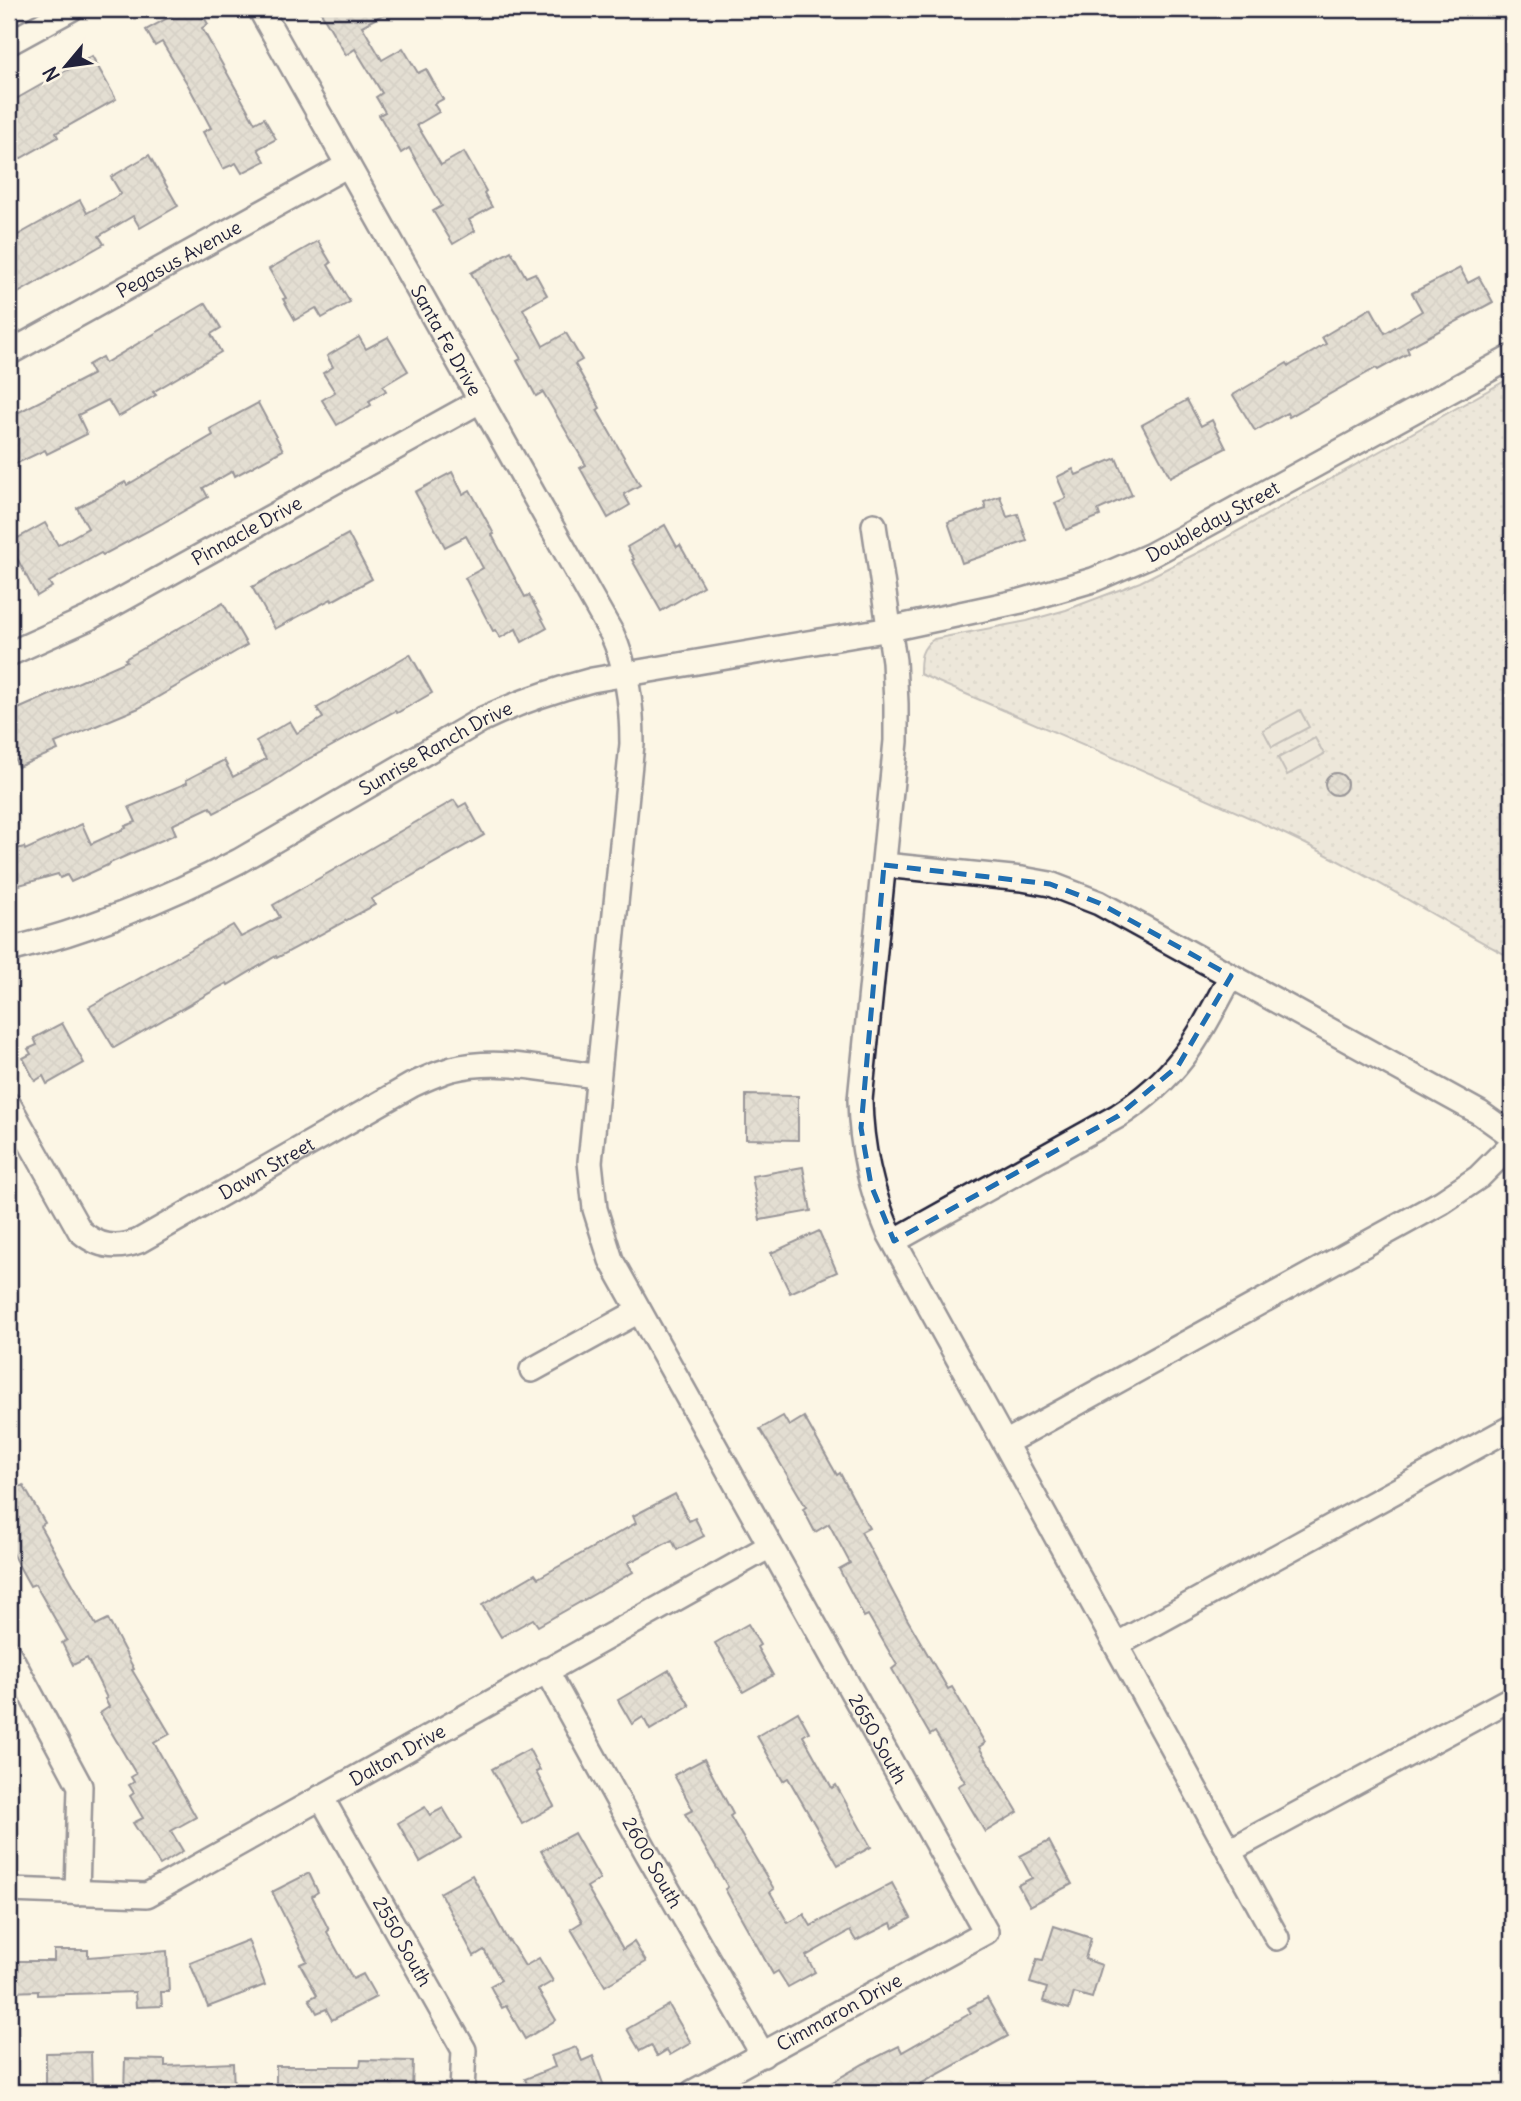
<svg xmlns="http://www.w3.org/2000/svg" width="1521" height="2101" font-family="Delius,sans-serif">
	<defs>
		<pattern id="grass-dots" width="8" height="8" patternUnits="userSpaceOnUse" patternTransform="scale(1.75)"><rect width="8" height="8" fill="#dcd6cc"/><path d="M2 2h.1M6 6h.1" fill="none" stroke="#bcb7b0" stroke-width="1.8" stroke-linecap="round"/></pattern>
		<pattern id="building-cross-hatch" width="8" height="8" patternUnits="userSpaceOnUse" patternTransform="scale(1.75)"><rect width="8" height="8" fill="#c6c1bb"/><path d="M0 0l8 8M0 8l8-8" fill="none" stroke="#aaa6a2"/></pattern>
	</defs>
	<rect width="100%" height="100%" fill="#fcf5e5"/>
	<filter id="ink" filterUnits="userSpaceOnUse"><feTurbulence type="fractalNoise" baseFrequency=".0143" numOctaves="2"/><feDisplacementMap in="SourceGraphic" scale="14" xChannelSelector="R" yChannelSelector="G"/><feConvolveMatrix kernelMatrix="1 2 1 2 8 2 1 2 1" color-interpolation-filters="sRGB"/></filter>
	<g filter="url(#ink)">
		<!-- grass -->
		<path fill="url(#grass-dots)" stroke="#7f7c84" stroke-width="2" d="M1512,377V958C1437,919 1366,872 1289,836C1168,779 1043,728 920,674C920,659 920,648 934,639L1027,621L1066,610L1140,582L1211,546Z"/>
		<!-- garden -->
		<g fill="#dcd6cc" stroke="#7f7c84" stroke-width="2">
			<path d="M1300,710L1309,727L1272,747L1263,730Z"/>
			<path d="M1315,738L1324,754L1287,775L1278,758Z"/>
		</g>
		<!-- building -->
		<g fill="url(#building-cross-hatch)" stroke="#22223b" stroke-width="2">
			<path d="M169,9H199L208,24L202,28L255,123L264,118L276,139L258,149L265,161L242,173L236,163L223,169L203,132L211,128L188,85L162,42L155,46L146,30L173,15Z"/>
			<path d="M319,9H393L362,26L382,60L403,48L418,73L426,69L443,99L434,104L439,112L417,125L441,165L464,152L486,191L484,193L492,207L469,220L475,231L453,244L433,211L442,206L409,148L401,153L379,115L385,112L376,97L382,93L355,49L346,55Z"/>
			<path d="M92,56L116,99L56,133L58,137L9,165V103Z"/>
			<path d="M149,155L178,206L140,228L133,216L99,236L104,244L9,298V240L80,200L87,213L121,194L111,177Z"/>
			<path d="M318,241L331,263L328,265L350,302L322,318L316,308L295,320L283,299L286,298L269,269Z"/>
			<path d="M511,251L526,277L535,273L547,295L523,309L543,346L566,333L582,360L575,364L600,408L597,410L640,485L624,494L630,505L608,518L580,468L586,465L543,392L536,396L517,361L521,359L471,273Z"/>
			<path d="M1460,268L1468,283L1479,277L1493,302L1407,348L1409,353L1378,370L1376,368L1289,417L1287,413L1255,431L1233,395L1287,363L1289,366L1326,344L1322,337L1371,308L1385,333L1422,311L1412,293Z"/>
			<path d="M206,303L221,328L211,334L221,352L153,392L156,395L118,417L108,400L78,415L87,434L47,454L45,450L9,467V417L93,374L88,365L102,357L105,363Z"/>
			<path d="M359,337L366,349L388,337L408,371L383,386L386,391L369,401L371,405L337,425L322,400L335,392L323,373L333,367L327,356Z"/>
			<path d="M1187,400L1201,426L1212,420L1226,448L1170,477L1142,425Z"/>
			<path d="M258,403L283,450L235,476L233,471L203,488L208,497L161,524L103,555L101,553L49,582L52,587L37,596L9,543L45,523L58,545L88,528L77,508L125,482L127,485L213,435L210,429Z"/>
			<path d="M1116,458L1132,495L1098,510L1100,516L1066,530L1055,503L1066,498L1057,477L1073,469L1076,475Z"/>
			<path d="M452,472L463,494L470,490L494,534L492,535L525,597L529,595L547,628L522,642L516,629L500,638L495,630L493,631L465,578L483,568L466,536L445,547L415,492Z"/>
			<path d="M1000,496L1007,517L1018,514L1027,541L962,563L948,522L986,509L984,502Z"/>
			<path d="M665,525L677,547L680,545L703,586L661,611L632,560L634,559L627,547Z"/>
			<path d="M348,534L372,579L332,601L331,599L275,629L252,587Z"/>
			<path d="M223,603L247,645L139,708L55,743L58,750L18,767L9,746V713L127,661L125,659Z"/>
			<path d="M410,654L432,693L397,713L395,711L305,761L268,785L214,813L210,807L172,825L176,834L110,863V864L71,882L67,875L60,878L58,874L9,888V851L24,847L25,850L82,824L91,844L126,828L125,826L136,822L129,807L187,783L186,780L224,760L233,777L266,759L256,741L290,721L297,733L323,718L317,708Z"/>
			<circle cx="1336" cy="784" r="11"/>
			<path d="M454,800L459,807L466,803L484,835L371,899L375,905L277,958L276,956L228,985L227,983L114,1048L89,1007L233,925L241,937L280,917L273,905Z"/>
			<path d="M62,1023L84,1063L47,1084L43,1076L35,1081L23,1058L31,1054L28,1049L37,1045L34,1038Z"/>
			<path d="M746,1095L798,1096V1140L746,1139Z"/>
			<path d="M803,1167L811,1211L760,1220L752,1176Z"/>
			<path d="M819,1231L837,1272L790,1293L771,1253Z"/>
			<path d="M783,1416L789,1426L804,1417L837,1475L840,1473L869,1528L861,1532L906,1617L948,1689L952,1687L985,1743L979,1747L1018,1812L985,1832L958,1786L965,1782L935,1732L930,1735L892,1669L897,1665L868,1615L864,1617L839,1569L850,1563L829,1524L815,1532L803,1509L806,1507L760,1429Z"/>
			<path d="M23,1485L45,1523L40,1526L96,1625L108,1619L134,1669L132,1670L170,1734L154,1743L196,1817L171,1831L183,1851L160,1865L133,1823L143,1818L130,1796L134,1793L129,1785L134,1782L131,1777L136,1774L100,1713L109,1707L105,1699L107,1698L87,1658L73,1665L62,1643L67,1640L35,1584L30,1586L9,1548V1493Z"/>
			<path d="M675,1494L689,1521L695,1518L704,1536L677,1550L672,1540L628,1563L633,1572L538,1626L533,1619L501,1637L482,1605L535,1574L538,1578L636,1523L633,1516Z"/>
			<path d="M748,1624L760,1645L757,1647L773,1675L743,1692L715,1643Z"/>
			<path d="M669,1670L690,1706L650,1730L643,1717L632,1724L618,1700Z"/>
			<path d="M798,1712L809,1732L803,1736L832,1788L836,1785L871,1847L838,1865L788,1778L783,1781L757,1736Z"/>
			<path d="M529,1749L540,1770L536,1772L554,1806L522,1824L492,1769Z"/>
			<path d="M704,1759L733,1814L730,1816L774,1889L770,1892L788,1923L804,1914L811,1926L892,1883L911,1918L893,1928L891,1923L856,1941L850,1931L806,1956L815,1972L788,1987L778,1971L773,1974L725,1889L728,1887L685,1814L693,1810L674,1775Z"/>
			<path d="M425,1807L430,1815L443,1808L461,1838L420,1862L398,1823Z"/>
			<path d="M574,1833L600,1879L587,1887L623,1949L634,1942L646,1962L605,1986L571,1929L582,1922L541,1851Z"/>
			<path d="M1049,1841L1072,1884L1030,1906L1018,1885L1032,1878L1020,1856Z"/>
			<path d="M309,1873L318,1892L312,1896L329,1930L327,1932L353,1979L363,1974L376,1997L332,2020L326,2009L317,2013L309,1999L317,1995L300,1964L307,1961L272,1892Z"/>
			<path d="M472,1875L508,1941L509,1940L525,1966L539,1958L553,1981L538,1990L556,2020L525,2039L506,2006L502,2008L490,1986L501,1980L484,1950L474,1956L440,1893Z"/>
			<path d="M1054,1926L1091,1938L1085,1959L1102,1965L1092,1998L1074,1993L1069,2009L1043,2001L1047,1988L1030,1983L1037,1959L1043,1960Z"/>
			<path d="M248,1940L265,1985L208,2007L190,1963Z"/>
			<path d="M54,1950H88V1957L167,1951L169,1992H161L162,2006L136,2007L135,1992L38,1995V1991L9,1992V1961H54Z"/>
			<path d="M987,1998L1008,2036L906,2092H816L863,2064L899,2046L902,2052L971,2013L968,2008Z"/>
			<path d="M669,2005L691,2043L670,2055L667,2050L657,2056L651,2045L640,2051L627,2029Z"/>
			<path d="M576,2047L582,2061L593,2056L606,2092H530L525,2079L555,2067L551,2056Z"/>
			<path d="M91,2052L92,2089H46V2053Z"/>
			<path d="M125,2059L165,2060V2066L233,2063L234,2092H124Z"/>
			<path d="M361,2060L413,2061L412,2092H276V2066H360Z"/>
		</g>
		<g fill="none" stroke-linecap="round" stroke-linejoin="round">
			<!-- minor casing -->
			<g stroke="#22223b" stroke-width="28">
				<g id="minor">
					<path id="s1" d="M260,9L612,634C628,669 632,706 632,744L590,1162L595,1209L611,1260L986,1932L693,2092"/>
					<path d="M9,43L71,9"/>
					<path id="s2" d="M9,353L348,165"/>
					<path d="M874,525L894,661L896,704V741L860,1100C861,1147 870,1189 889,1233L1116,1645L1512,1427"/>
					<path id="s3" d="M9,654L89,618L480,401"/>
					<path d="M884,865L1022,879L1050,884L1099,903L1480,1113L1512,1136"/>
					<path id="s4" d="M9,950C90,930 166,899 239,861L483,719C519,702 554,690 592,680L890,629L1021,601L1093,580L1151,555L1179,540L1512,357"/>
					<path id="s5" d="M9,1105L80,1231C98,1247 116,1250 139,1241L412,1085C425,1079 438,1073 452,1069C499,1057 551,1071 597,1076"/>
					<path d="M894,1241L1118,1116C1180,1076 1198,1038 1231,976"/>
					<path d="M532,1370L639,1311"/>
					<path d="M1005,1443L1442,1202L1479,1177L1512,1144"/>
					<path d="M1116,1645L1229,1851L1512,1698"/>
					<path d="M9,1654L80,1786L77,1893"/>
					<path id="s6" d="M546,1670L647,1853L763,2055"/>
					<path id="s7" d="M321,1797L464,2050L462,2092"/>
					<path d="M1229,1851L1277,1938"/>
					<path id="s8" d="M9,1890L147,1895L770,1546"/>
				</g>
			</g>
			<!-- minor -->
			<use href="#minor" stroke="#fcf5e5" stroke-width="23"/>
		</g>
	</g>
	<!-- marked area -->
	<path d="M0 0H1521V2101H0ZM884,865L1050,884L1099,903L1231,976L1178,1066L1118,1116L894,1241L871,1185L861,1128Z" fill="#fcf5e5" fill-opacity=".55" fill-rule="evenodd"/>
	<path fill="none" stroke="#1f6fb2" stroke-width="5" stroke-dasharray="14 9" stroke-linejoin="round" d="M884,865L1050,884L1099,903L1231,976L1178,1066L1118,1116L894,1241L871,1185L861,1128Z"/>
	<g text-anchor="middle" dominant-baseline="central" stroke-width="6" stroke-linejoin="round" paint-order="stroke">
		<!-- street labels -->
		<g font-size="19" fill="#22223b" stroke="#fcf5e5">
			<text stroke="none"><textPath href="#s2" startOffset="194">Pegasus Avenue</textPath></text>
			<text stroke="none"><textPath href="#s1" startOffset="380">Santa Fe Drive</textPath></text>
			<text stroke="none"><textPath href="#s4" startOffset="1290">Doubleday Street</textPath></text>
			<text stroke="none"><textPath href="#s3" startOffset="268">Pinnacle Drive</textPath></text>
			<text stroke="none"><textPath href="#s4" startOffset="474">Sunrise Ranch Drive</textPath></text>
			<text stroke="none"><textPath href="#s5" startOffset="355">Dawn Street</textPath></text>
			<text stroke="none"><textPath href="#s1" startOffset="1899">2650 South</textPath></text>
			<text stroke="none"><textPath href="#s8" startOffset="425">Dalton Drive</textPath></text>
			<text stroke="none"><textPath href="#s6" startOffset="220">2600 South</textPath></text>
			<text stroke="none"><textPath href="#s7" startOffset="166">2550 South</textPath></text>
			<text transform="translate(839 2012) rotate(-29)">Cimmaron Drive</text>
		</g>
	</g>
	<!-- margin -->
	<rect width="1521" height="2101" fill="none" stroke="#fcf5e5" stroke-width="35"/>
	<rect x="18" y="18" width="1486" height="2066" fill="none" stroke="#22223b" stroke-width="2.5" filter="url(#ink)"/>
	<!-- north arrow -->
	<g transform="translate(66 66) rotate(241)" stroke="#fcf5e5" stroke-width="5" paint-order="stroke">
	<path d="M0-5L12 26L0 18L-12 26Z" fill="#22223b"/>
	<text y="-10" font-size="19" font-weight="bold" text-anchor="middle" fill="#22223b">N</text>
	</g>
</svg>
